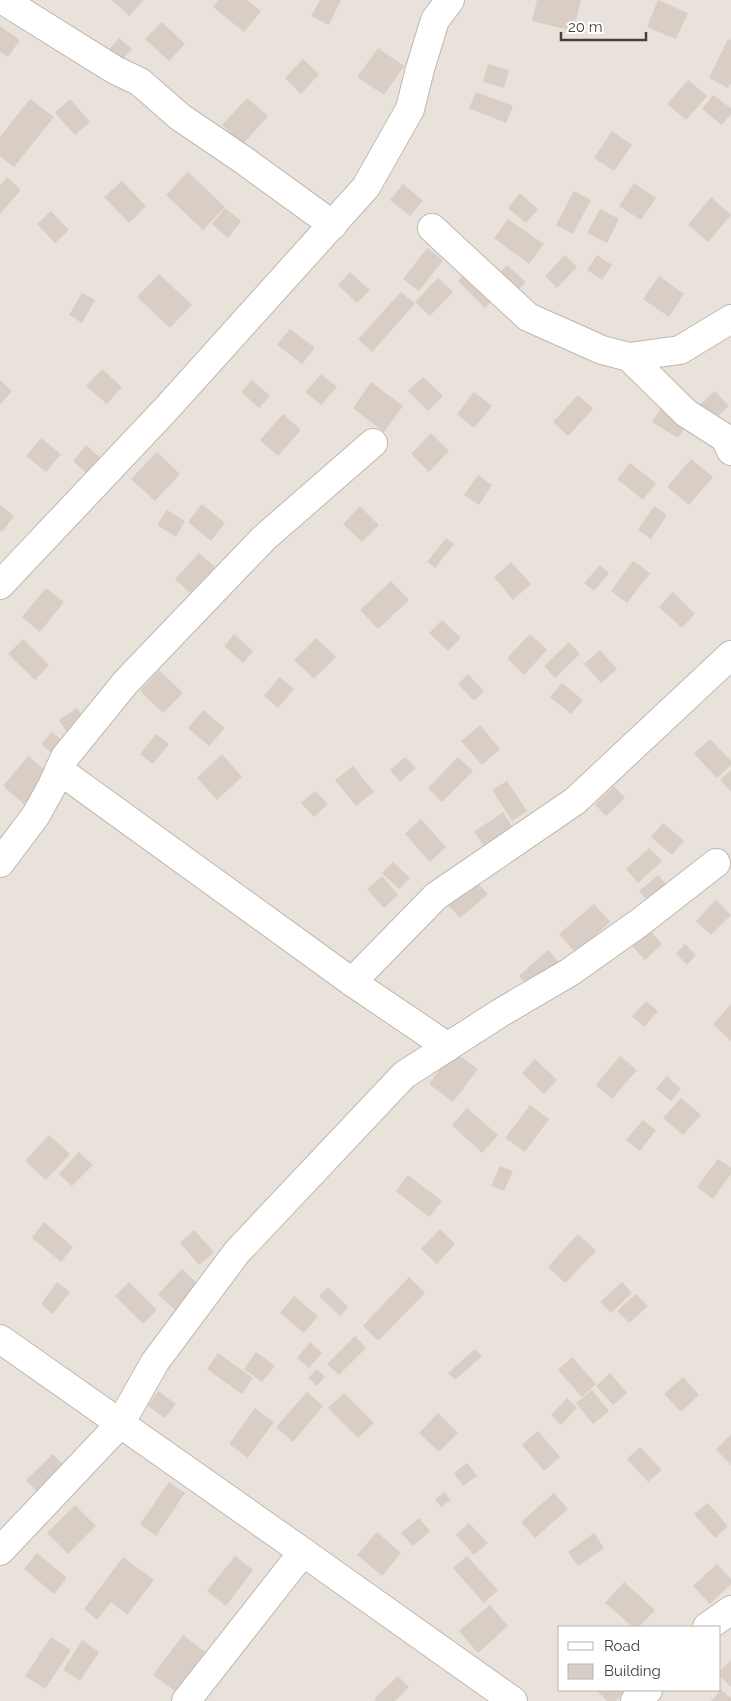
<svg xmlns="http://www.w3.org/2000/svg" width="731" height="1701" font-family="Raleway,sans-serif">
	<rect width="100%" height="100%" fill="#f5f1ec"/>
	<!-- residential -->
	<path fill="#e9e2da" fill-rule="evenodd" d="M0,0H731V1701H0ZM560,1627H720V1690H560Z"/>
	<!-- building -->
	<g fill="#d9cec5">
		<path d="M112,0H144L129,16Z"/>
		<path d="M218,0H247L261,11L244,32L213,7Z"/>
		<path d="M320,0H341L329,25L311,16Z"/>
		<path d="M537,0H581L573,31L532,21Z"/>
		<path d="M658,0L688,13L676,39L647,27Z"/>
		<path d="M162,22L185,44L169,61L145,39Z"/>
		<path d="M0,26L20,40L8,57L0,52Z"/>
		<path d="M119,38L132,49L118,64L105,54Z"/>
		<path d="M728,39L731,40V83L728,88L709,78Z"/>
		<path d="M378,48L404,66L384,95L357,77Z"/>
		<path d="M303,59L319,74L301,94L285,78Z"/>
		<path d="M488,64L509,70L504,88L483,82Z"/>
		<path d="M688,80L707,96L686,120L667,104Z"/>
		<path d="M476,92L513,106L506,123L469,108Z"/>
		<path d="M713,95L731,108V114L722,125L702,109Z"/>
		<path d="M247,98L268,116L243,144L222,125Z"/>
		<path d="M30,99L54,117L14,167L0,156V137Z"/>
		<path d="M70,99L90,122L75,135L55,113Z"/>
		<path d="M612,131L632,145L614,171L594,158Z"/>
		<path d="M188,172L225,207L203,230L166,195Z"/>
		<path d="M7,177L21,190L0,214V186Z"/>
		<path d="M122,181L146,206L129,223L104,197Z"/>
		<path d="M634,183L656,198L641,220L619,206Z"/>
		<path d="M403,184L423,201L410,216L390,200Z"/>
		<path d="M574,191L591,200L573,234L556,225Z"/>
		<path d="M520,193L538,209L526,223L508,208Z"/>
		<path d="M711,197L731,215L708,242L688,225Z"/>
		<path d="M225,208L241,221L228,238L212,224Z"/>
		<path d="M600,209L619,219L607,243L587,233Z"/>
		<path d="M51,211L69,230L55,243L37,224Z"/>
		<path d="M508,219L544,244L529,264L494,238Z"/>
		<path d="M427,248L443,260L419,291L403,279Z"/>
		<path d="M565,255L577,267L557,288L545,276Z"/>
		<path d="M597,255L612,265L602,280L587,270Z"/>
		<path d="M507,265L526,282L514,295L495,277Z"/>
		<path d="M472,268L498,294L485,308L458,281Z"/>
		<path d="M350,272L370,290L357,303L338,285Z"/>
		<path d="M159,274L192,305L170,328L137,297Z"/>
		<path d="M659,276L684,294L669,317L643,299Z"/>
		<path d="M438,278L453,292L430,316L415,302Z"/>
		<path d="M401,292L415,304L372,352L358,339Z"/>
		<path d="M82,293L95,300L82,323L69,315Z"/>
		<path d="M290,329L315,348L302,364L277,345Z"/>
		<path d="M102,369L122,387L107,404L86,386Z"/>
		<path d="M321,374L337,387L321,405L305,392Z"/>
		<path d="M423,377L443,396L428,411L408,391Z"/>
		<path d="M0,380L12,391L0,405Z"/>
		<path d="M252,380L270,396L259,408L241,392Z"/>
		<path d="M371,382L403,406L384,432L353,408Z"/>
		<path d="M715,391L729,406L713,421L699,405Z"/>
		<path d="M474,392L492,406L474,428L457,414Z"/>
		<path d="M578,395L593,409L568,436L553,422Z"/>
		<path d="M663,405L689,421L678,438L652,422Z"/>
		<path d="M283,414L301,430L278,456L260,440Z"/>
		<path d="M431,433L449,451L429,472L411,454Z"/>
		<path d="M41,438L61,454L46,472L26,456Z"/>
		<path d="M86,445L102,459L88,475L73,461Z"/>
		<path d="M157,452L180,474L155,501L131,479Z"/>
		<path d="M691,459L713,477L689,505L667,487Z"/>
		<path d="M630,463L656,483L643,500L617,479Z"/>
		<path d="M478,475L492,485L479,505L464,495Z"/>
		<path d="M202,504L225,523L211,541L188,522Z"/>
		<path d="M0,505L14,516L2,532L0,531Z"/>
		<path d="M360,506L379,525L362,542L343,524Z"/>
		<path d="M654,506L667,515L651,539L638,530Z"/>
		<path d="M167,510L185,521L176,537L157,525Z"/>
		<path d="M446,538L454,544L435,568L427,562Z"/>
		<path d="M199,553L215,567L190,593L175,579Z"/>
		<path d="M633,561L650,573L627,603L611,591Z"/>
		<path d="M511,562L531,584L513,600L494,577Z"/>
		<path d="M600,565L609,573L594,591L584,583Z"/>
		<path d="M391,581L409,600L378,629L360,610Z"/>
		<path d="M46,588L64,602L40,632L22,617Z"/>
		<path d="M673,592L695,614L682,628L659,607Z"/>
		<path d="M442,620L461,638L448,651L429,633Z"/>
		<path d="M234,634L253,651L243,663L224,646Z"/>
		<path d="M530,634L547,650L524,675L507,658Z"/>
		<path d="M316,638L336,657L314,679L294,660Z"/>
		<path d="M23,639L49,665L35,680L8,654Z"/>
		<path d="M569,642L580,654L555,678L544,666Z"/>
		<path d="M600,650L617,669L601,683L584,664Z"/>
		<path d="M159,670L183,693L163,713L140,691Z"/>
		<path d="M468,674L484,691L474,701L458,684Z"/>
		<path d="M279,677L294,689L278,708L264,696Z"/>
		<path d="M562,683L583,700L571,714L550,697Z"/>
		<path d="M77,708L86,721L68,734L59,720Z"/>
		<path d="M203,710L225,728L209,746L188,728Z"/>
		<path d="M480,725L500,749L482,765L461,741Z"/>
		<path d="M52,732L65,743L55,756L41,744Z"/>
		<path d="M156,734L169,744L153,764L140,754Z"/>
		<path d="M710,739L731,761V765L717,778L694,754Z"/>
		<path d="M222,754L242,777L217,800L197,778Z"/>
		<path d="M28,756L50,774L24,804L3,786Z"/>
		<path d="M405,757L416,768L400,782L390,770Z"/>
		<path d="M458,757L473,771L442,802L428,788Z"/>
		<path d="M353,766L374,792L356,806L335,780Z"/>
		<path d="M731,770V792L720,780Z"/>
		<path d="M507,781L527,811L512,821L492,790Z"/>
		<path d="M614,786L625,798L606,816L595,805Z"/>
		<path d="M315,791L328,804L314,817L301,803Z"/>
		<path d="M503,812L515,831L487,851L474,832Z"/>
		<path d="M421,819L446,847L430,862L405,834Z"/>
		<path d="M663,823L684,841L672,855L651,837Z"/>
		<path d="M649,848L662,861L638,883L626,869Z"/>
		<path d="M393,862L410,878L399,889L382,873Z"/>
		<path d="M658,875L669,887L650,904L639,891Z"/>
		<path d="M382,876L398,895L384,908L367,889Z"/>
		<path d="M476,881L488,894L460,918L448,905Z"/>
		<path d="M716,900L731,915L711,935L696,921Z"/>
		<path d="M594,904L610,922L576,953L559,934Z"/>
		<path d="M648,928L662,944L645,960L631,945Z"/>
		<path d="M685,944L696,955L687,965L676,954Z"/>
		<path d="M548,950L560,964L531,990L519,976Z"/>
		<path d="M646,1001L658,1011L644,1027L632,1016Z"/>
		<path d="M731,1004V1041L713,1024Z"/>
		<path d="M453,1051L478,1069L453,1102L429,1084Z"/>
		<path d="M620,1056L637,1070L612,1099L596,1085Z"/>
		<path d="M535,1059L557,1080L544,1094L522,1073Z"/>
		<path d="M667,1076L681,1089L671,1101L656,1089Z"/>
		<path d="M681,1098L701,1115L683,1135L663,1118Z"/>
		<path d="M530,1105L549,1119L525,1152L505,1138Z"/>
		<path d="M467,1108L498,1135L482,1153L452,1125Z"/>
		<path d="M643,1120L656,1130L640,1151L626,1140Z"/>
		<path d="M49,1135L70,1154L46,1180L25,1161Z"/>
		<path d="M79,1152L93,1165L72,1186L59,1174Z"/>
		<path d="M718,1159L731,1168V1174L713,1199L697,1187Z"/>
		<path d="M500,1166L513,1171L504,1191L491,1186Z"/>
		<path d="M408,1175L442,1201L429,1217L396,1191Z"/>
		<path d="M44,1222L73,1247L61,1262L32,1238Z"/>
		<path d="M440,1229L455,1244L437,1264L421,1249Z"/>
		<path d="M194,1230L214,1252L199,1265L180,1243Z"/>
		<path d="M578,1234L596,1251L565,1283L548,1267Z"/>
		<path d="M182,1269L200,1286L176,1311L158,1294Z"/>
		<path d="M409,1277L425,1293L378,1341L363,1326Z"/>
		<path d="M57,1282L70,1292L53,1314L41,1304Z"/>
		<path d="M129,1282L157,1310L143,1324L115,1296Z"/>
		<path d="M622,1282L632,1293L611,1313L600,1302Z"/>
		<path d="M328,1287L348,1307L340,1316L319,1296Z"/>
		<path d="M636,1294L648,1306L629,1323L617,1311Z"/>
		<path d="M294,1296L318,1316L304,1333L280,1313Z"/>
		<path d="M355,1336L366,1348L339,1375L327,1364Z"/>
		<path d="M310,1342L322,1353L309,1368L297,1358Z"/>
		<path d="M475,1349L482,1356L455,1380L448,1373Z"/>
		<path d="M256,1352L275,1366L262,1382L244,1369Z"/>
		<path d="M218,1353L253,1378L242,1394L207,1369Z"/>
		<path d="M572,1357L596,1384L582,1397L558,1370Z"/>
		<path d="M317,1369L325,1377L317,1386L308,1378Z"/>
		<path d="M610,1373L627,1393L613,1405L596,1386Z"/>
		<path d="M683,1377L699,1395L681,1412L664,1394Z"/>
		<path d="M592,1390L609,1411L593,1424L576,1403Z"/>
		<path d="M158,1391L176,1404L165,1418L148,1406Z"/>
		<path d="M307,1392L323,1406L293,1442L276,1427Z"/>
		<path d="M344,1393L374,1423L358,1438L328,1408Z"/>
		<path d="M567,1398L577,1408L561,1425L551,1415Z"/>
		<path d="M255,1408L274,1422L248,1458L229,1444Z"/>
		<path d="M438,1413L458,1433L439,1452L419,1433Z"/>
		<path d="M538,1431L560,1457L544,1471L522,1445Z"/>
		<path d="M731,1434V1465L716,1450Z"/>
		<path d="M640,1447L662,1470L648,1482L627,1459Z"/>
		<path d="M53,1454L67,1469L40,1495L26,1480Z"/>
		<path d="M467,1463L477,1476L463,1486L454,1473Z"/>
		<path d="M169,1482L185,1493L156,1536L140,1524Z"/>
		<path d="M444,1492L451,1500L441,1507L435,1500Z"/>
		<path d="M554,1493L568,1509L535,1538L521,1522Z"/>
		<path d="M708,1503L728,1526L715,1538L694,1514Z"/>
		<path d="M75,1505L96,1526L68,1554L47,1533Z"/>
		<path d="M419,1518L430,1531L413,1546L401,1533Z"/>
		<path d="M469,1523L488,1543L474,1555L456,1535Z"/>
		<path d="M377,1532L401,1553L382,1576L357,1555Z"/>
		<path d="M594,1533L604,1548L578,1566L568,1552Z"/>
		<path d="M37,1553L67,1578L54,1594L24,1569Z"/>
		<path d="M235,1556L253,1570L226,1606L207,1591Z"/>
		<path d="M467,1556L498,1590L484,1603L453,1568Z"/>
		<path d="M123,1557L154,1580L127,1615L111,1602L97,1620L84,1609Z"/>
		<path d="M717,1564L731,1579V1584L710,1604L693,1586Z"/>
		<path d="M624,1582L655,1610L639,1627H633L605,1603Z"/>
		<path d="M490,1605L508,1626L478,1653L459,1631Z"/>
		<path d="M183,1635L205,1652L176,1692L153,1675Z"/>
		<path d="M51,1637L71,1650L45,1689L25,1676Z"/>
		<path d="M82,1640L99,1652L80,1681L63,1670Z"/>
		<path d="M731,1660V1687L720,1676V1671Z"/>
		<path d="M398,1676L409,1687L395,1701H376L374,1699Z"/>
		<path d="M596,1690H627L616,1701H607Z"/>
		<path d="M721,1690L731,1698V1701H711Z"/>
	</g>
	<g fill="none" stroke-linecap="round" stroke-linejoin="round">
		<!-- street casing -->
		<g stroke="#c1b7af" stroke-width="30">
			<g id="street">
				<path d="M3,0L115,70L140,82L180,117L242,159L333,225"/>
				<path d="M432,228L528,317L602,350L629,357L680,350L731,319"/>
				<path d="M629,357L686,413L725,438L731,451"/>
				<path d="M0,585L167,408L366,187L410,109L420,69L435,20L450,0"/>
				<path d="M59,770L352,982L448,1047"/>
				<path d="M0,863L36,815L52,786L65,757L126,682L264,538L373,443"/>
				<path d="M352,982L436,896L575,801L731,655"/>
				<path d="M0,1339L303,1552L513,1701"/>
				<path d="M0,1551L120,1424L155,1362L237,1252L404,1075L500,1013L570,972L639,923L716,863"/>
				<path d="M707,1627L731,1610"/>
				<path d="M186,1701L303,1552"/>
				<path d="M635,1701L648,1690"/>
			</g>
		</g>
		<!-- street -->
		<use href="#street" stroke="#fff" stroke-width="28"/>
	</g>
	<!-- legend -->
	<rect x="558" y="1626" width="162" height="65" fill="#ffffff" stroke="#b7b3b0"/>
	<rect x="568" y="1642" width="25" height="8" fill="#ffffff" stroke="#b7b3b0"/>
	<text x="604" y="1651" font-size="15" fill="#4a403a">Road</text>
	<rect x="568" y="1664" width="25" height="15" fill="#d9cec5" stroke="#b7b3b0"/>
	<text x="604" y="1676" font-size="15" fill="#4a403a">Building</text>
	<!-- scale -->
	<path d="M561 32v8h85v-8" fill="none" stroke="#4a403a" stroke-width="2.5"/>
	<text x="568" y="32" font-size="15" fill="#4a403a" stroke="#ffffff" stroke-width="4" paint-order="stroke">20 m</text>
</svg>
